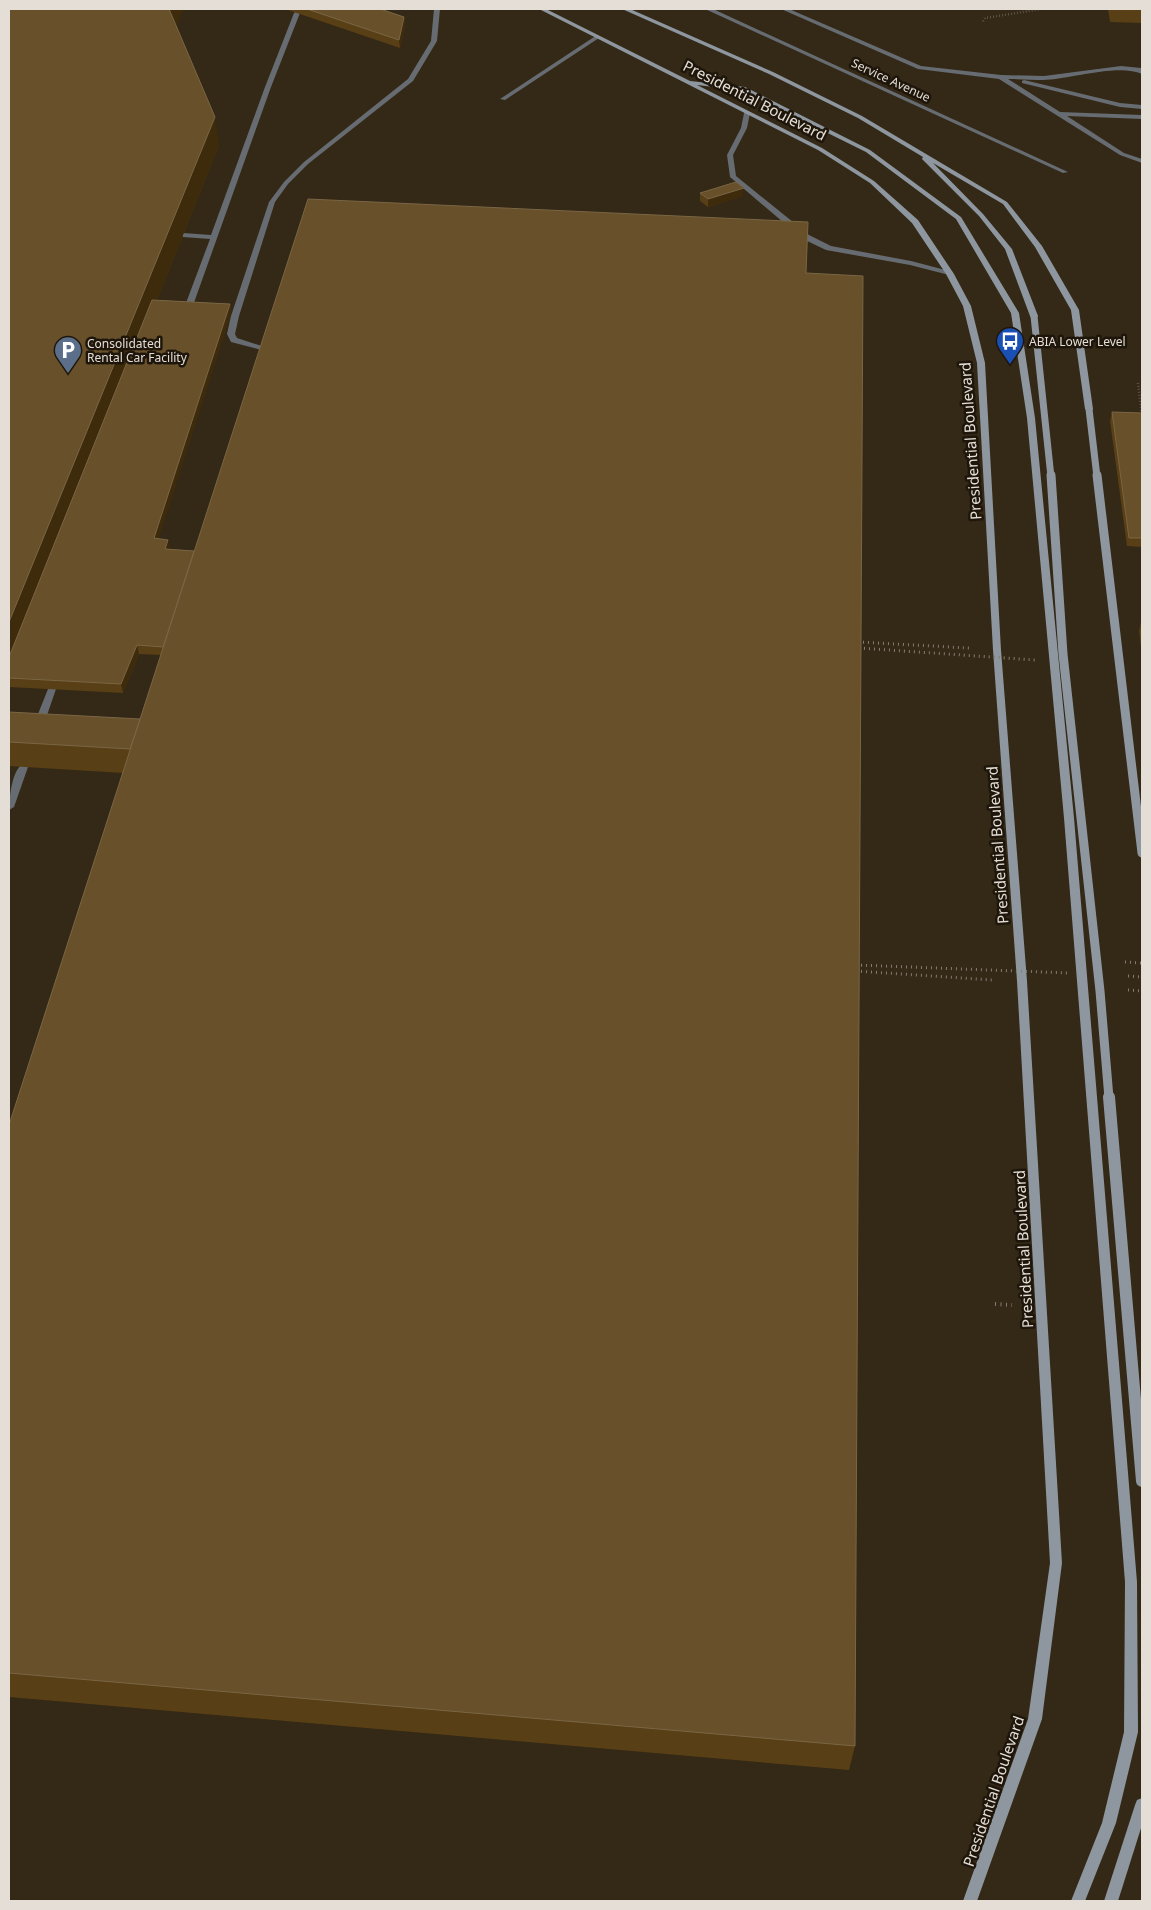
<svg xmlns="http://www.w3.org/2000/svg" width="1151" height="1910" font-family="'Noto Sans',sans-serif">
	<rect width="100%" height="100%" fill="#271f14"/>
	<!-- built -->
	<rect fill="#342816" x="9" y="9" width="1133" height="1892"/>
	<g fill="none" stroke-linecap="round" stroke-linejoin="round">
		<!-- path-far2 -->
		<g stroke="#847d74" stroke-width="2.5" stroke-dasharray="0.5 2.5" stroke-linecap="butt">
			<path d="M983,21L985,18L1041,9"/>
			<path d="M1138,383L1142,415"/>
		</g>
		<!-- path-far1 -->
		<g stroke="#847d74" stroke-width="3" stroke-dasharray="1 4" stroke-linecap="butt">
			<path d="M858,642L969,648"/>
			<path d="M1125,962L1142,963"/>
			<path d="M856,971L992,980"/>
			<path d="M1128,990L1142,991"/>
		</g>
		<!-- path -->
		<path stroke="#847d74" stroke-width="4" stroke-dasharray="1 4.5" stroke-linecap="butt" d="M995,1304L1012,1305"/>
		<!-- lane -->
		<g fill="#666c71" fill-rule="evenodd">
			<path d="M434,9H440L437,41L413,81L308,164L288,184L275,202L239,316L235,334L237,338L277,351L273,353L231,342L227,334L231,316L269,202L284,182L304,162L408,79L431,41Z"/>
			<path d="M705,9H713L1068,172L1063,173Z"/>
			<path d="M781,9H789L921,66L1001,75L1044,76L1121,66L1141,68L1142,74C1119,63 1070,79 1043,80C1032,80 1020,79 1008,79L1060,112L1142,115V119L1067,116L1124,153L1142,159V163L1120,155L999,79L918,69Z"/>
			<path d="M297,11L300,13L271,87L191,311L187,313H184L183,311L210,239L183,237L179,235L183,233L211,235L265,87L294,13Z"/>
			<path d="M597,35L600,37L599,38L505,100L500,99Z"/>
			<path d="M1024,80L1120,103L1142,105V109L1120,107L1022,83V81Z"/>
			<path d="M747,111L750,113L747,128L733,155L736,176L809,235L831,246L911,261L953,272V276L910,265L826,250L803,239L730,177L727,155L741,128L744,113Z"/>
			<path d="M52,686L56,689L44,724L39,727L36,726L34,724L48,689Z"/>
			<path d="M23,764L28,767L14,807L9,810C9,799 12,769 23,764Z"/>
		</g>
		<!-- secondary -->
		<g fill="#8e979f" fill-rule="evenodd">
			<path d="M539,9H546L690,81L745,87L870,150L961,217L1019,313L1035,418L1074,818L1137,1582L1138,1732L1116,1823L1085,1901H1071L1102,1823L1124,1732L1125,1582L1064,818L1027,418L1011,313L956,219L866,152L741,90L697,85L822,148L874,181L918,220L954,274L971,306L985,363L1001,650L1027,981L1062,1563L1042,1719L977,1901H963L1028,1719L1050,1563L1017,981L993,650L977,363L963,306L946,274L912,223L870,183L818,150Z"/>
			<path d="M622,9H630L773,72L862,116L1007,202L1042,246L1079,310L1093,409L1092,411H1089L1085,409L1071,310L1035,247L1003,204L933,163L983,214L1012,249L1038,316L1037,318H1031L1030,316L1005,249L979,216L922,159L923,157L858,118L769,74Z"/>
			<path d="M1142,1798V1825L1118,1901H1104L1135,1805L1137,1800Z"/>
		</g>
		<!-- path-bridge -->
		<g stroke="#847d74" stroke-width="3" stroke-dasharray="1 4" stroke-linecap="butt">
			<path d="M859,648L1035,660"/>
			<path d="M856,965L1069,973"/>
			<path d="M1128,976L1142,977"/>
		</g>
		<!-- secondary-bridge-far2 -->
		<g stroke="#8e979f" stroke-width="7">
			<path d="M1034,316L1051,477"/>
			<path d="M1089,409L1097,477"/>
		</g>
		<!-- secondary-bridge-far1 -->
		<g stroke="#8e979f" stroke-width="9">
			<path d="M1051,475L1063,654L1100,991L1109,1098"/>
			<path d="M1097,475L1142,853"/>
		</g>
		<!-- secondary-bridge -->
		<path stroke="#8e979f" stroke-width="12" d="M1109,1097L1142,1481"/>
	</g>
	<!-- wall -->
	<g fill="#583f15">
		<path d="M9,9L176,27L219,145L157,300L230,304L231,313L158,539L169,549L194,551L806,273L855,1746L849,1770L9,1697V1125L123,773L9,766V712L140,719L161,655L139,654L123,693L9,687Z"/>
		<path d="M285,9H380L404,17L405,25L400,48Z"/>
		<path d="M1108,9H1142V23L1110,22Z"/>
		<path d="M700,193L743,196L708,207L700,201Z"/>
		<path d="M1112,412L1142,413V547L1127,546L1110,421Z"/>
		<path d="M1141,622H1142V656L1139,631Z"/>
	</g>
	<!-- shaded-wall -->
	<g fill="#3e2b0c">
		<path d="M169,9H184L172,36Z"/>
		<path d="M404,17L405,25L400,48L399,40Z"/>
		<path d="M215,117L219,145L9,670V622Z"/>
		<path d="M744,188L743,196L708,207V199Z"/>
		<path d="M230,304L231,313L156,547L154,538Z"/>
		<path d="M168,540L170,549L166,558L165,549Z"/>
		<path d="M137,645L139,654L123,693L121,684Z"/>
	</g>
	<!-- building -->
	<g fill="#67502a" stroke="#7a6645">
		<path d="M9,9H169L215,117L9,622Z"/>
		<path d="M307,9H380L404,17L399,40Z"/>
		<path d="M736,182L744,188L708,199L700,193Z"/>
		<path d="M308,199L808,222L806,273L863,276L855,1746L9,1673V1125Z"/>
		<path d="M152,300L230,304L154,538L168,540L165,549L194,551L163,647L137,645L121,684L9,678V657Z"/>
		<path d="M1112,412L1142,413V538H1129Z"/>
		<path d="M9,712L140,719L130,749L9,742Z"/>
	</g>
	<!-- icons -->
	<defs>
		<g id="bus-pin" transform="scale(1.4375)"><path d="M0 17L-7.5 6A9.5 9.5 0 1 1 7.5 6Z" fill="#1a4fb4" stroke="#1e160b"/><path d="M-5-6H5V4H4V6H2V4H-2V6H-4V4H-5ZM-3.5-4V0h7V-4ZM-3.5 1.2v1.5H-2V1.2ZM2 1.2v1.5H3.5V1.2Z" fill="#fff"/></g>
		<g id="parking-pin" transform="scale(1.4375)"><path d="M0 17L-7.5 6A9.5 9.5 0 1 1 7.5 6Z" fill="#5c6f8a" stroke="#1e160b"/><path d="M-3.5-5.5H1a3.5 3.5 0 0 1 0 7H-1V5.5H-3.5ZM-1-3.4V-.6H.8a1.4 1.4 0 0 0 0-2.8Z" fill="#fff"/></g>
	</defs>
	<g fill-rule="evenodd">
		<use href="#bus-pin" x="1010" y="341"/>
		<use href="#parking-pin" x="68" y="350"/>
	</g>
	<g text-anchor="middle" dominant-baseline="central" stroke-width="5" stroke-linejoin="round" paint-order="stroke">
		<!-- far-street labels -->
		<g font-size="12" fill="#e4ded6" stroke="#1e160b">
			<text transform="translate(891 80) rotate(25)">Service Avenue</text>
		</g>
		<!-- far-poi labels -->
		<g font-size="12" fill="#e4ded6" stroke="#1e160b" text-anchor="start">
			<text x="1029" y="341">ABIA Lower Level</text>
			<text x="87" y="343">Consolidated<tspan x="87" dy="14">Rental Car Facility</tspan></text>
		</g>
		<!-- street labels -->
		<g font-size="15" fill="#e4ded6" stroke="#1e160b">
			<text transform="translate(755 100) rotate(27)">Presidential Boulevard</text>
			<text transform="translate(970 441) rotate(-94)">Presidential Boulevard</text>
			<text transform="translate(997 845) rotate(-94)">Presidential Boulevard</text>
			<text transform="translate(1023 1249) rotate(-93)">Presidential Boulevard</text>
			<text transform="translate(993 1791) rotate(-71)">Presidential Boulevard</text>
		</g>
	</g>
	<!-- border -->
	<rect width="1151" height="1910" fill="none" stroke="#e4ded6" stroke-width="20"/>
</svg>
